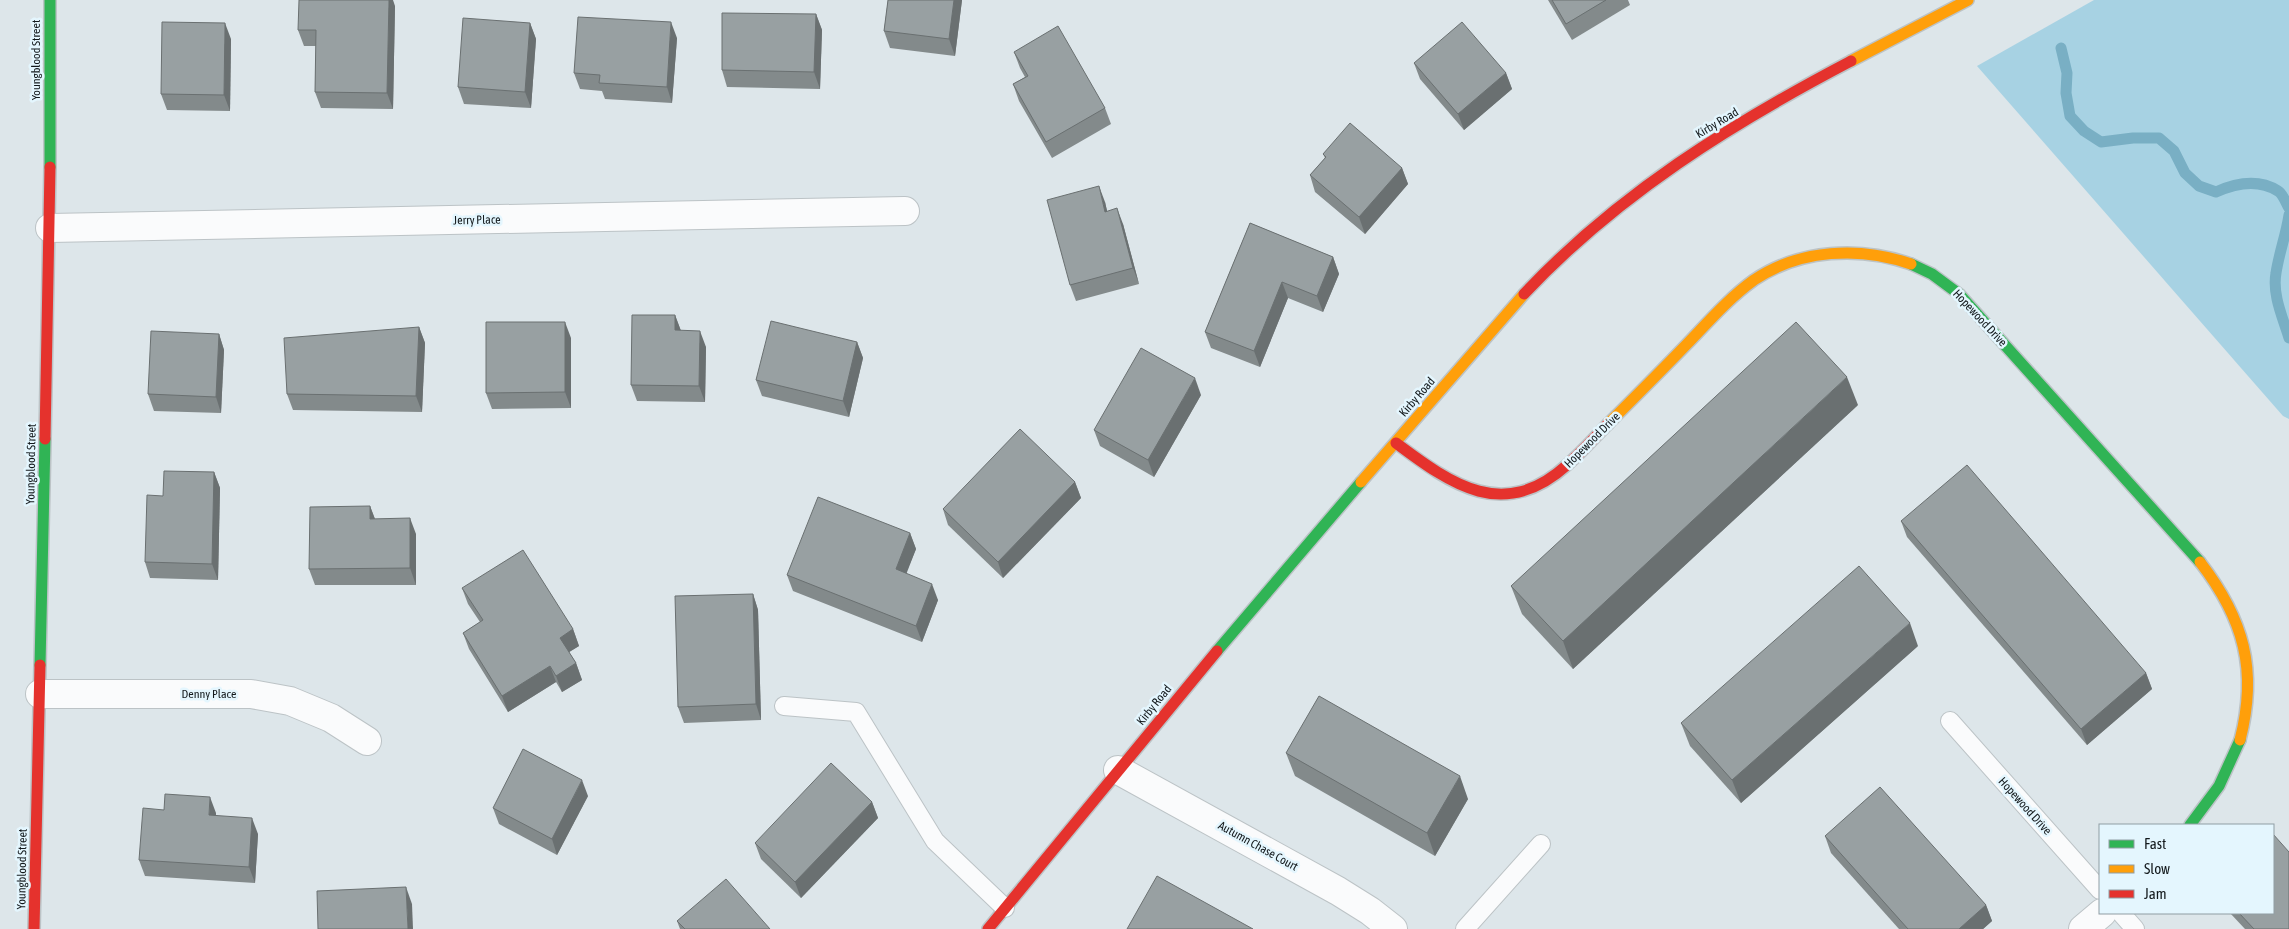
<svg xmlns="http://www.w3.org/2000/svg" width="2289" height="929" font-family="'Asap Condensed',sans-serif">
	<rect width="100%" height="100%" fill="#dde6ea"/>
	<!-- green -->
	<path fill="#a7d2e3" d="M2094,0H2289V419L2283,416L1977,66Z"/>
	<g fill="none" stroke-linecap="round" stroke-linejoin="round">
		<!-- stream -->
		<g stroke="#79afc4" stroke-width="11">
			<path d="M2061,48L2067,73L2066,93L2070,116L2084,131L2101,142L2133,138H2159L2174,151L2185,173L2199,186L2216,192C2236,183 2259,179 2278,191C2283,194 2286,203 2289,208"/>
			<path d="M2289,215C2286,235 2279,253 2276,273C2272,295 2283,318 2289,338"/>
		</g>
		<!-- lane casing -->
		<g stroke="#bcc3c6" stroke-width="20">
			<g id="lane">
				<path d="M784,706L856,712L935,841L1005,908"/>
				<path d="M1950,721L2100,890"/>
				<path d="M2121,913L2135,929"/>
				<path d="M1465,929L1541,844"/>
			</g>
		</g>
		<!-- street casing -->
		<g stroke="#bcc3c6" stroke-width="30">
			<g id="street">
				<path d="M50,228L905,211"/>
				<path d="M40,694H251L290,701L331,718L367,741"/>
				<path d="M1118,770L1338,891L1370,911L1393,929"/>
				<path d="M2083,929L2102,913"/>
			</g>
		</g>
		<!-- fast casing -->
		<g stroke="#bcc3c6" stroke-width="14">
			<g id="fast">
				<path d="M50,0V167"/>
				<path d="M1911,264L1932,274L1959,294L2200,562"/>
				<path d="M1217,651L1361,482"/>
				<path d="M40,665L45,439"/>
				<path d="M2190,825L2219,786L2240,740"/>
			</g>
		</g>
		<!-- slow casing -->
		<g stroke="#bcc3c6" stroke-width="14">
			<g id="slow">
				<path d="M1851,61L1968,0"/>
				<path d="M1608,424C1635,397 1662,370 1688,343C1709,321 1729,298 1754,280C1800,249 1860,246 1911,264"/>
				<path d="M1361,482L1524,294"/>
				<path d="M2200,562C2244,619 2258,670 2240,740"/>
			</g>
		</g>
		<!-- jam casing -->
		<g stroke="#bcc3c6" stroke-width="14">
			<g id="jam">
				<path d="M1524,294C1618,194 1731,124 1851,61"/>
				<path d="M45,439L50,167"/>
				<path d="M1396,443C1452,485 1504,522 1567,465C1582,452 1595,437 1608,424"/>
				<path d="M34,929L40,665"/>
				<path d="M988,929L1217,651"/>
			</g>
		</g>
		<!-- lane -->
		<use href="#lane" stroke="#fafbfc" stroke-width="18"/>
		<!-- street -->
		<use href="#street" stroke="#fafbfc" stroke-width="28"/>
		<!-- fast -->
		<use href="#fast" stroke="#30b455" stroke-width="11"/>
		<!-- slow -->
		<use href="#slow" stroke="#ff9f0a" stroke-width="11"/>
		<!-- jam -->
		<use href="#jam" stroke="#e5322d" stroke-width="11"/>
	</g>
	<!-- wall -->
	<g fill="#838a8b">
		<path d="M888,0H962L955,56L890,48L884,31Z"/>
		<path d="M1548,0H1628L1630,5L1572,40Z"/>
		<path d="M395,6L393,109L321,108L315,92L316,46H304L298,30Z"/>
		<path d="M816,14L822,30L820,89L727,87L722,70Z"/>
		<path d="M530,23L536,39L531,108L464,104L458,87Z"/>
		<path d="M677,38L672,103L605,99L602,91L580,89L574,73Z"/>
		<path d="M231,39L230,111L167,110L161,94Z"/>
		<path d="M1014,52L1105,108L1111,124L1052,158L1019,101L1013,84L1025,77L1020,68Z"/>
		<path d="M1414,63L1506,73L1512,89L1464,130L1420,79Z"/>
		<path d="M1323,154L1402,168L1408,184L1365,234L1315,192L1310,175L1325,158Z"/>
		<path d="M1105,202L1107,211L1123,224L1139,284L1076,301L1070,285Z"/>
		<path d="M1250,223L1333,257L1339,274L1323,312L1288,298L1260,367L1211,348L1205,332Z"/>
		<path d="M675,315L681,331L706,347L705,402L637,401L631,385Z"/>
		<path d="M419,327L425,343L422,412L293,410L287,394Z"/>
		<path d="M219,334L224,350L221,413L154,411L148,394Z"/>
		<path d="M571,338V408L492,409L486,393Z"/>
		<path d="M857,342L863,358L849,417L762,396L756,380Z"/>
		<path d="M1201,395L1154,477L1100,446L1094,430Z"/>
		<path d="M1858,405L1573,669L1522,614L1511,586Z"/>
		<path d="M214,472L220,488L218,580L150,578L145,562Z"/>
		<path d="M1075,482L1081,498L1003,578L948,525L943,509Z"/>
		<path d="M370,506L375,519L416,534V585H315L309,569Z"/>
		<path d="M1901,521L2146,673L2152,689L2087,745L1907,537Z"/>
		<path d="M910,533L916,549L906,573L938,600L922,642L793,591L787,575Z"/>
		<path d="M462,588L573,629L579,646L569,652L576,663L582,680L562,692L556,682L508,712L469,649L463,633L480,622L468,604Z"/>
		<path d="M753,594L758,610L761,720L684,723L678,707Z"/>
		<path d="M1918,646L1741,803L1690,746L1681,723Z"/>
		<path d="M1286,753L1468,799L1435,856L1295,776Z"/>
		<path d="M588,796L557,855L499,824L493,808Z"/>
		<path d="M872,802L878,818L801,898L761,859L755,843Z"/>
		<path d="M216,813V815L258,834L255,883L145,876L139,860Z"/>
		<path d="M1825,836L1986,905L1992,921L1983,929H1899L1831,853Z"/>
		<path d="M2230,913H2273L2289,929H2245Z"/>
		<path d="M677,921L770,929H680Z"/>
	</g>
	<!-- shaded-wall -->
	<g fill="#6a7071">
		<path d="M389,0H393L395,6L393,109L387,93Z"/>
		<path d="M954,0H962L955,56L949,39Z"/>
		<path d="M816,14L822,30L820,89L814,72Z"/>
		<path d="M671,22L677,38L672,103L667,87Z"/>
		<path d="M225,23L231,39L230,111L224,95Z"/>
		<path d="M530,23L536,39L531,108L525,92Z"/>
		<path d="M1506,73L1512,89L1464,130L1458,114Z"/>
		<path d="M1402,168L1408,184L1365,234L1359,217Z"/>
		<path d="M1099,186L1105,202L1111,228L1105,212Z"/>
		<path d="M1117,208L1123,224L1139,284L1133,268Z"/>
		<path d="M1333,257L1339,274L1323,312L1317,296Z"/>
		<path d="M1282,282L1288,298L1260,367L1254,351Z"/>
		<path d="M675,315L681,331L675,330Z"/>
		<path d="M565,322L571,338V408L565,392Z"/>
		<path d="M419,327L425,343L422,412L416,396Z"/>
		<path d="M700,331L706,347L705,402L699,386Z"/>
		<path d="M219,334L224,350L221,413L216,397Z"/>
		<path d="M857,342L863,358L849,417L843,401Z"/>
		<path d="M1847,377L1858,405L1573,669L1563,641Z"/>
		<path d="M1195,378L1201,395L1154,477L1148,460Z"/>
		<path d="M214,472L220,488L218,580L212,564Z"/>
		<path d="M1075,482L1081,498L1003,578L998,562Z"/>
		<path d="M370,506L376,522L370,519Z"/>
		<path d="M410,518L416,534V585L410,568Z"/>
		<path d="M910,533L916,549L902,585L896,569Z"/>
		<path d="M932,584L938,600L922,642L916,626Z"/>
		<path d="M753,594L758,610L761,720L756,704Z"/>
		<path d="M1910,623L1918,646L1741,803L1732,780Z"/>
		<path d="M573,629L579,646L566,654L560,638Z"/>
		<path d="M576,663L582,680L562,692L556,676Z"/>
		<path d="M550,666L556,682L508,712L502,696Z"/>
		<path d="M2146,673L2152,689L2087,745L2081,729Z"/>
		<path d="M1460,776L1468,799L1435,856L1427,833Z"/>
		<path d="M582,780L588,796L557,855L552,839Z"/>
		<path d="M210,797L216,813L215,831L209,815Z"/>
		<path d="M872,802L878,818L801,898L795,882Z"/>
		<path d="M252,818L258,834L255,883L249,867Z"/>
		<path d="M406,887L412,904L413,929H408Z"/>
		<path d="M1986,905L1992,921L1983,929H1959Z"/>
	</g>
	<!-- building -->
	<g fill="#98a0a2" stroke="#6a7071">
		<path d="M299,0H389L387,93L315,92L316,30H298Z"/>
		<path d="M888,0H954L949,39L884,31Z"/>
		<path d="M1552,0H1606L1566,24Z"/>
		<path d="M722,13L816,14L814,72L722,70Z"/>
		<path d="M578,17L671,22L667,87L599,83L600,75L574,73Z"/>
		<path d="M463,18L530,23L525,92L458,87Z"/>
		<path d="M162,22L225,23L224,95L161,94Z"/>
		<path d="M1462,22L1506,73L1458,114L1414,63Z"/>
		<path d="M1058,26L1105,108L1046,142L1013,84L1028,76L1014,52Z"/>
		<path d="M1350,123L1402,168L1359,217L1310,175L1326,157L1323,154Z"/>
		<path d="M1099,186L1105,212L1117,208L1133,268L1070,285L1047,200Z"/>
		<path d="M1250,223L1333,257L1317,296L1282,282L1254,351L1205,332Z"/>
		<path d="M632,315H675V330L700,331L699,386L631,385Z"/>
		<path d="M771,321L857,342L843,401L756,380Z"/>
		<path d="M486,322H565V392L486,393Z"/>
		<path d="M1796,322L1847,377L1563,641L1511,586Z"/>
		<path d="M419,327L416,396L287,394L284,338Z"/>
		<path d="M151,331L219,334L216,397L148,394Z"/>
		<path d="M1141,348L1195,378L1148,460L1094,430Z"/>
		<path d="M1020,429L1075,482L998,562L943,509Z"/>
		<path d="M1967,465L2146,673L2081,729L1901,521Z"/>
		<path d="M164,471L214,472L212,564L145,562L147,495L163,496Z"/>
		<path d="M818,497L910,533L896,569L932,584L916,626L787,575Z"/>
		<path d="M370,506V519L410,518V568L309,569L310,507Z"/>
		<path d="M523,550L573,629L560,638L576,663L556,676L550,666L502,696L463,633L483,620L462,588Z"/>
		<path d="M1859,566L1910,623L1732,780L1681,723Z"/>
		<path d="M753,594L756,704L678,707L675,596Z"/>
		<path d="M1319,696L1460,776L1427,833L1286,753Z"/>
		<path d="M523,749L582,780L552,839L493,808Z"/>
		<path d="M831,763L872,802L795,882L755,843Z"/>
		<path d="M1880,787L1986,905L1959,929H1908L1825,836Z"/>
		<path d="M165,794L210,797L209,815L252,818L249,867L139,860L143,808L164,810Z"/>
		<path d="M2273,834L2289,852V929H2254L2239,913H2273Z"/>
		<path d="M1157,876L1253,929H1127Z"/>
		<path d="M726,879L770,929H685L677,921Z"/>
		<path d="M406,887L408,929H318L317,891Z"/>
	</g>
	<g text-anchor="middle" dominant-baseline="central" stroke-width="5" stroke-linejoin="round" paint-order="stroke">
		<!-- street labels -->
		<g font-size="12" fill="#12181b" stroke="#e4f6fe">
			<text transform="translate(36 60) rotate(-90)">Youngblood Street</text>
			<text transform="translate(1717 123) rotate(-31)">Kirby Road</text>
			<text transform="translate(477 220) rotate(-1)">Jerry Place</text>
			<text transform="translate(1980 318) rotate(47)">Hopewood Drive</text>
			<text transform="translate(1417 397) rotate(-49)">Kirby Road</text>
			<text transform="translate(1592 440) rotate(-45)">Hopewood Drive</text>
			<text transform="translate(31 464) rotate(-89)">Youngblood Street</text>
			<text x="209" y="694">Denny Place</text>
			<text transform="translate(1154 705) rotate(-51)">Kirby Road</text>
			<text transform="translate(2025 806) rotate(48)">Hopewood Drive</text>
			<text transform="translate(1258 846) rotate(29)">Autumn Chase Court</text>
			<text transform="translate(22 869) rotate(-89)">Youngblood Street</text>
		</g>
	</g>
	<!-- legend -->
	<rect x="2099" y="824" width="175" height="90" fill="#e4f6fe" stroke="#909da3"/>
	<rect x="2109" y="840" width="25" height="8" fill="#30b455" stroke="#909da3"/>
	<text x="2144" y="849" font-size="15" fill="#12181b">Fast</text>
	<rect x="2109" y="865" width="25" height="8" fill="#ff9f0a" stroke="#909da3"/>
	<text x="2144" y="874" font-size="15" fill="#12181b">Slow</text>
	<rect x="2109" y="890" width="25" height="8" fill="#e5322d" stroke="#909da3"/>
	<text x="2144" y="899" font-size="15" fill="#12181b">Jam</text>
</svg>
